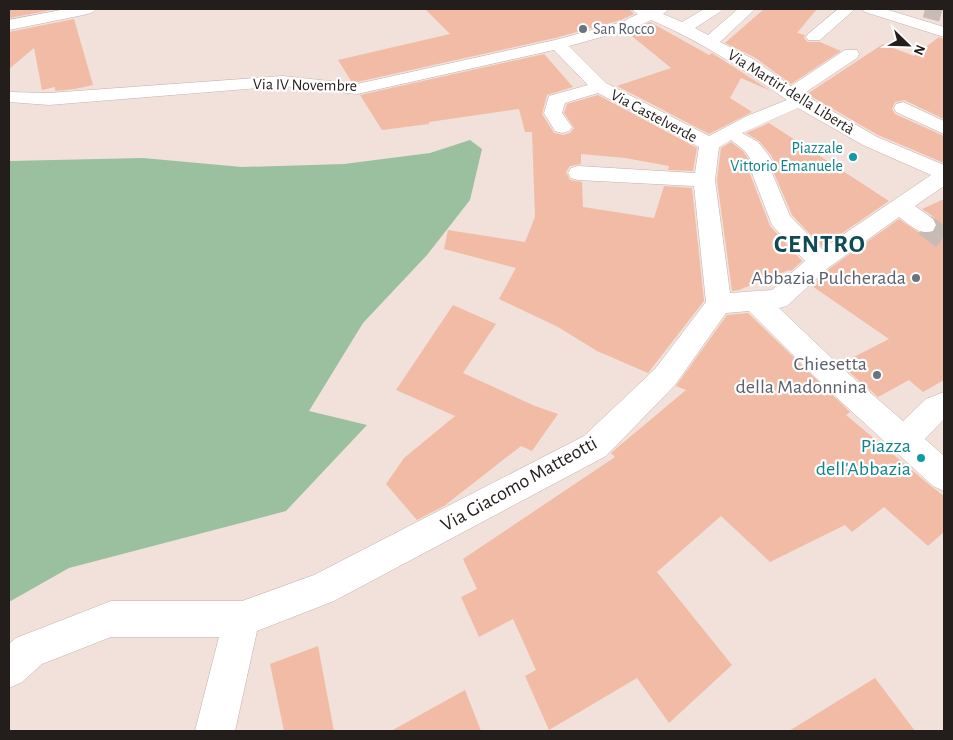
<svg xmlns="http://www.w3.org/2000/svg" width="953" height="740" font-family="'Alegreya Sans',sans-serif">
	<rect width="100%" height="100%" fill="#f1e1da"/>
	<!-- green -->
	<path fill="#9ac09f" d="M470,140L482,149L470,200L427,255L363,323L309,411L367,425L286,511L69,568L9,602V161L143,158L242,167L344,164L430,153Z"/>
	<!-- building -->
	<g fill="#f2bba6">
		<path d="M9,9H57L9,18Z"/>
		<path d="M425,9H629L634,14L621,20L555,38L357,82L351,81L338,60L450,34Z"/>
		<path d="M764,9H817L797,33L805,35L804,38L808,42H820L841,51L791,84L754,57L725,43Z"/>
		<path d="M74,19L93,85L75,89L55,91V87L42,90L34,48L9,69V32Z"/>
		<path d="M650,22L709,55L712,53L771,91L741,78L730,98L752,112L709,134L617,86L671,68L627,32Z"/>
		<path d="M939,37L944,39V119L904,100L895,102L892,109L895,114L944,136V163L878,135L807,94L883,44L914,56Z"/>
		<path d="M544,54L573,87L547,95L542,114L554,133L563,135L570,133L574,128L564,113L567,104L598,95L697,148L693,171L668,170L669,166L625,158L581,154V164L570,166L566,172L570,180L582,182L583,207L654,218L664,186L692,188L704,301L648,373L597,351L558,327L499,299L516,268L444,249L448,230L525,242L535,217L532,132H525L519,109L429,122V124L382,130L360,95Z"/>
		<path d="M769,123L889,201L822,247L792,215L774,173V161L771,155L759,141L746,133Z"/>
		<path d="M731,142L743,151L750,162V174L770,226L802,261L791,271L789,270L739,290L732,291L717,180L721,148Z"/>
		<path d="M944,199V380L923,392L909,380L878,397L840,364L889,339L812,286L829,269L899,219L918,232L933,233L938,224L934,217L922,209Z"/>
		<path d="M453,305L496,324L463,373L535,406L558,414L532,451L521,446L444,506L417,520L386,484L404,458L455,416L396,390Z"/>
		<path d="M748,313L850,412L846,415L932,487L944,496V532L928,546L884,507L852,532L845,525L770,562L721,516L657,572L732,665L669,723L637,678L549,730L525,676L536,670L513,619L479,637L461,597L477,589L463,559L615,457L611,453L618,447L686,390L676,386L727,315Z"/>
		<path d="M318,646L334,731H284L270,664Z"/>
		<path d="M875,678L915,731H789Z"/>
		<path d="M465,690L481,731H391Z"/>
	</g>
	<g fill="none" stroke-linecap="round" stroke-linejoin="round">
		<!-- minor-tunnel -->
		<path stroke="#c8bab4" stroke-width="22" stroke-dasharray="22 11" stroke-linecap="butt" d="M925,225L944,239"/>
		<!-- major-tunnel -->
		<path stroke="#c8bab4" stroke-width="17" stroke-dasharray="17 9" stroke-linecap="butt" d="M925,9L944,14"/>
		<!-- minor casing -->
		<g stroke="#c2b2ac" stroke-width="1">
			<g id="minor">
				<path d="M66,9H96L93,12L88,14L9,30V20Z"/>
				<path d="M631,9H669L663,14L682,22L704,9H723L720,12L695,28L708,35L738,9H755L720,42L753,59L791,86L845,50H857L859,54L857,58L803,94L877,137L944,165V186L915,206L933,219L936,225L933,231C919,235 911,226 899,217L828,268L787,306L779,308L843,369L903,421L926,399L944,392V419L925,439L944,456V491L933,486L823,385L749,311L726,313L675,385L606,456L334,601L257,631L235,731H195L219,637H111L42,664L22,682L9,688V644L16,638L111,601H242L314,575L584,436L655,369L706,302L694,186L578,180L571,178L568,173L571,168L578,166L695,173L699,147L598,93L565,103L562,113L572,127L569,131L562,133L555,131L544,113L549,96L588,85L554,50L357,94L283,86L49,105L9,102V92L49,93L283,76L357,84L555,40L622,22L638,14ZM651,20C700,41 744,69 787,100L747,116L709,136L606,83L569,46L634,28ZM798,108L863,145L931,175L822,249L790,216L772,173V161L769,156L758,142L742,133ZM731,140L744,150L752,161V173L772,225L805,261L772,290L730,293L715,180L719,147Z"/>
				<path d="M838,9H855L820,40H808L806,37L808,34Z"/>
				<path d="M862,9H885L944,27V37L865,12Z"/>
				<path d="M903,102L944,121V134L896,112L894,108L896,104Z"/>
			</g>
		</g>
		<!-- minor -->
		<use href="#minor" fill="#fff" fill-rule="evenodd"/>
	</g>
	<!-- markers -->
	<g fill="#6b7280" stroke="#fff" stroke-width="2">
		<circle cx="583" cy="29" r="5"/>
		<circle cx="916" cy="278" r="5"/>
		<circle cx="877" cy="375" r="5"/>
	</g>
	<g fill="#0f9aa8" stroke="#fff" stroke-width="2">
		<circle cx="853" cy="157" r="5"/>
		<circle cx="921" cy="458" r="5"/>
	</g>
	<g text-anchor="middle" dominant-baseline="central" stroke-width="4.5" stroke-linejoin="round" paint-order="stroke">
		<!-- far-worship labels -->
		<g font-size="16" fill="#5b616d" stroke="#fff" text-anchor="start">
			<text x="593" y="29">San Rocco</text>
		</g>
		<!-- far-street labels -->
		<g font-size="16" fill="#231d1b" stroke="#fff">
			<text transform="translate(305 85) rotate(1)">Via IV Novembre</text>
			<text transform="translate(791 92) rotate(32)">Via Martiri della Libertà</text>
			<text transform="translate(654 116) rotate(28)">Via Castelverde</text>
		</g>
		<!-- far-culture labels -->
		<g font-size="16" fill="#0d838f" stroke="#fff" text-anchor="end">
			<text x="843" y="148">Piazzale<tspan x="843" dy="18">Vittorio Emanuele</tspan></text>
		</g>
		<!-- worship labels -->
		<g font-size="20" fill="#5b616d" stroke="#fff" text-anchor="end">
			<text x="906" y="278">Abbazia Pulcherada</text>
			<text x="867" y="364">Chiesetta<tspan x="867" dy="23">della Madonnina</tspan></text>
		</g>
		<!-- culture labels -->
		<g font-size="20" fill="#0d838f" stroke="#fff" text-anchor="end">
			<text x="911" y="446">Piazza<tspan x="911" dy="23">dell'Abbazia</tspan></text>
		</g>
		<!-- street labels -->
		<g font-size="20" fill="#231d1b" stroke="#fff">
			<text transform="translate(519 484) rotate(-29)">Via Giacomo Matteotti</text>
		</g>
		<!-- district labels -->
		<g font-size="25" font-weight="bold" letter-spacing="1" fill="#104a56" stroke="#fff">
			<text x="820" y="244">CENTRO</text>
		</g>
	</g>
	<!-- border -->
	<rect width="953" height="740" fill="none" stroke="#231d1b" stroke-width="20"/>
	<!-- north arrow -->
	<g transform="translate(908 45) rotate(113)" stroke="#ffffff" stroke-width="4" paint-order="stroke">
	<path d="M0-4L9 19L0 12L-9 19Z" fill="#231d1b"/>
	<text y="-8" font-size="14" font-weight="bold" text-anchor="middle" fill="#231d1b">N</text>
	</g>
</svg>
